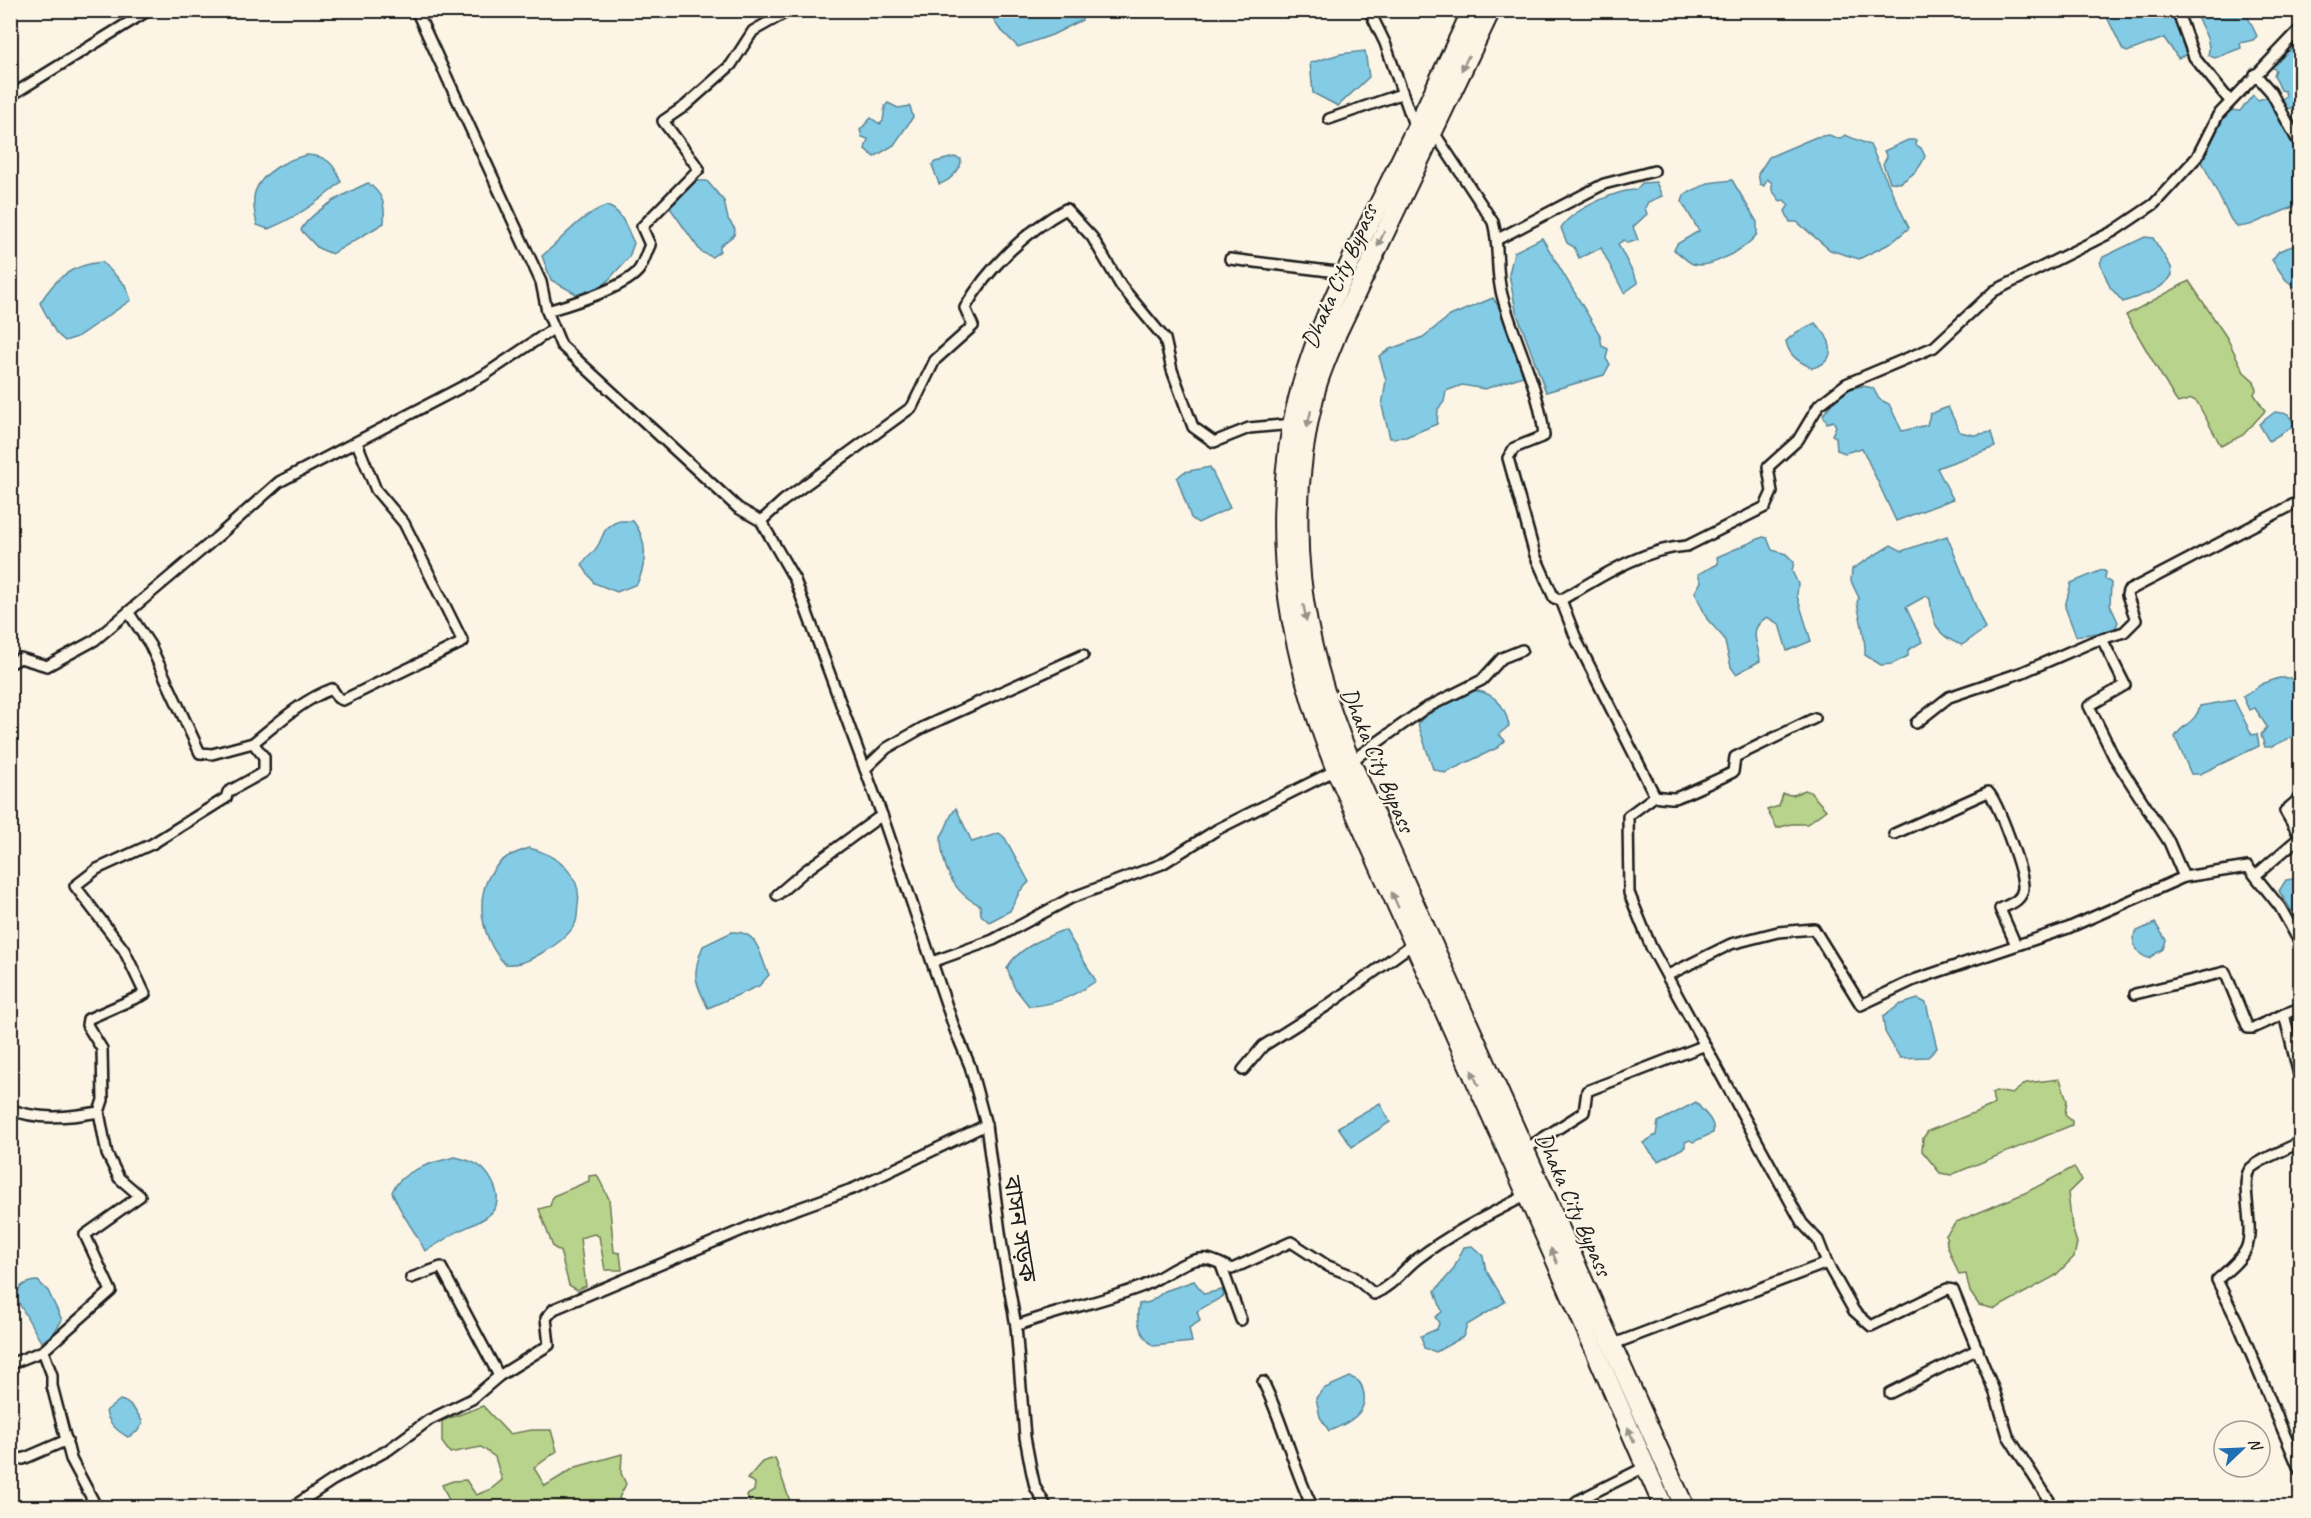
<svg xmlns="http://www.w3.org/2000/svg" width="2311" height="1518" font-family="Caveat,'Noto Sans Bengali',sans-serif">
	<rect width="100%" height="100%" fill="#fcf5e5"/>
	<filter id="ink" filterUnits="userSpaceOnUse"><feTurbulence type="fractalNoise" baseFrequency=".0167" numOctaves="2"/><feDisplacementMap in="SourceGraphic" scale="12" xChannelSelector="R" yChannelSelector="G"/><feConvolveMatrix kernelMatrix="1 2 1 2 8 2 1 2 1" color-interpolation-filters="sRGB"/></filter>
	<g filter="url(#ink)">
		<!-- green -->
		<g fill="#b8d38b" stroke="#6a7854" stroke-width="1.5">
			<path d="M2189,281L2227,338L2244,372L2254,381L2256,390L2254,394L2265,411L2243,435L2221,446L2197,402L2192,399L2178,403L2175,399L2126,315Z"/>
			<path d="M1805,790L1810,792L1826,810L1807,824H1791L1777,828L1767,810L1779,806L1783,794L1793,795Z"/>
			<path d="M2060,1079L2067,1100L2065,1115L2072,1121V1125L1951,1175L1940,1173L1922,1151L1923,1138L1928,1131L1991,1106L1994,1104L1992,1093L1996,1091L2012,1094L2026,1083Z"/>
			<path d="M2074,1167L2081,1180L2068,1193L2072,1227L2077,1243L2074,1257L2055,1276L1995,1309L1979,1305L1970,1292L1966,1274L1959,1275L1947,1245L1946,1235L1956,1222L2025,1193Z"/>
			<path d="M597,1175L609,1199L614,1252L620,1253L622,1270H605L599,1236L594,1234L580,1238L586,1286L577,1290L569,1285L560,1251L553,1247L539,1209L550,1206L553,1196L589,1181V1176Z"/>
			<path d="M483,1406L509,1434L532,1430H551L557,1451L534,1468L545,1486L576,1467L622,1454L621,1473L626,1484L619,1498L626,1507H452L442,1485L453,1481L466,1480L476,1495L491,1489L502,1480L495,1457L481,1447L450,1453L442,1442V1421Z"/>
			<path d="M775,1458L792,1507H751L747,1495L754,1491L755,1483L747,1479L762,1462Z"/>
		</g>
		<!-- water -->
		<g fill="#84cbe5" stroke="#5a8595" stroke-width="1.5">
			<path d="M989,11H1080L1082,20L1052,35L1018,47L998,27Z"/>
			<path d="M2104,11H2172C2175,17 2187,49 2187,54L2178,58L2164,38L2127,52L2123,50Z"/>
			<path d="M2189,11H2245L2257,36L2253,40L2240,43L2241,48L2215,58L2208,55C2212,41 2202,29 2197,17L2192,15Z"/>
			<path d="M2299,39L2300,105L2287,109L2282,100L2286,96L2285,91L2281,90L2274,75L2276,70L2271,67L2277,63V56L2290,51Z"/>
			<path d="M1365,51L1369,77L1338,106L1313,93L1310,63L1340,54Z"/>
			<path d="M2253,95L2258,100L2268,97L2300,155V204L2250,225L2238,227L2231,220L2202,162C2212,143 2214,128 2228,110L2240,111Z"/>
			<path d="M888,103L898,108L910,106L913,117L894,145L874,157L865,149L868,139L862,137L860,130L871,118L880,124L883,121L885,106Z"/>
			<path d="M1829,135L1839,139L1845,135L1870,145L1909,228L1891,243L1859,259L1830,250L1797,222H1790L1785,211L1789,205L1784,200L1780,201L1772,190V183L1767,179L1764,186L1760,184L1758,174L1769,157L1816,137Z"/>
			<path d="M1908,140H1916V145L1921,148L1925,156C1920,170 1911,176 1900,183L1890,182L1883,164L1887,157L1884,151Z"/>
			<path d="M307,155C327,156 334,163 341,182C320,201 295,218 268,229L257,225C255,214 252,202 255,192C262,172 288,159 307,155Z"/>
			<path d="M954,157L961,159C962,169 949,182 939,184L932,165L935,162Z"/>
			<path d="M1732,180L1757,222V234C1748,247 1710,270 1693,264C1687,262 1681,254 1674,250L1677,244L1699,231L1682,202L1684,195L1708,183Z"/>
			<path d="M697,181H707L724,201L728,219L735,229L734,235L720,246V251L712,257L701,252L668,205L689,184Z"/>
			<path d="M1656,182L1662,196L1648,202L1645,208L1647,214L1633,227L1638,240L1628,243L1624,240L1618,244L1638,283L1624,293L1601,248L1579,258L1574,247L1567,243L1561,228C1570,211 1616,190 1636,190L1642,183Z"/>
			<path d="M368,183C384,195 385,204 384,223L332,254L318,248L301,230C311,211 348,192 368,183Z"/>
			<path d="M606,206C622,209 627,230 634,243L629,257L605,284L583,295H578L551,280L542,256C563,239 580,215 606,206Z"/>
			<path d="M2145,237L2153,238L2171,267L2172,275C2162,291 2140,296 2123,302L2110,287L2100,263L2103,257Z"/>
			<path d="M1542,238L1600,335L1602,346L1608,349L1606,359L1610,364L1604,375L1546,392L1516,311L1509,274L1514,252Z"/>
			<path d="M2300,243V290L2299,291L2286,280L2272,260L2279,251Z"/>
			<path d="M102,262L125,285L131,300L77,337L65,341L56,333L40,303C56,277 72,265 102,262Z"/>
			<path d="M1493,298L1502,312L1523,376L1485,389L1462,385L1446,391L1444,402L1438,409L1437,424L1406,437L1390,438L1382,406L1386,380L1379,356L1390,349L1423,337L1450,316Z"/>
			<path d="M1815,323C1832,338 1840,361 1812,368C1800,362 1789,357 1786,341L1797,332Z"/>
			<path d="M1863,386L1873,388L1879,399L1889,404L1902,431L1927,425L1930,414L1948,407L1960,432L1974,435L1991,432L1995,447L1937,468L1953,499L1896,521L1862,448L1845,453L1837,450L1836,437L1832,435L1836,426L1833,421L1827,423L1823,415C1834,399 1842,388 1863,386Z"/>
			<path d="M2275,412L2288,414L2295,425L2269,441L2259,424Z"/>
			<path d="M1210,467L1230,508L1198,523L1191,518L1177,478L1184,472Z"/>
			<path d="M619,521H633C648,540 647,563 637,584L617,592L594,583L582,565C585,558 590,555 595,550C606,536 599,529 619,521Z"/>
			<path d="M1947,536L1985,629L1962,645C1937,637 1932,622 1930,599L1926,596L1906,607L1922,642L1908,650V656L1892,664L1881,665L1865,655C1866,636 1860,621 1857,602L1859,598L1851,581L1852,569L1891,545L1902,551Z"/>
			<path d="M1763,537L1767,538L1772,550L1786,554L1794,562L1792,571L1798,584L1797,596L1811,641L1787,651L1779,624L1767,617C1746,630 1759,643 1760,661L1736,674L1731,667L1724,638L1707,619L1695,592L1701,582L1698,574L1718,564L1717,557Z"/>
			<path d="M2102,570L2106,572L2105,579L2111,583L2110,605L2118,622L2114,631L2076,636L2065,607L2071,583Z"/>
			<path d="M2279,678H2292L2300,687V733L2271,747H2265L2261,735L2267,727L2255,708L2249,710L2243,697L2262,684Z"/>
			<path d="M1467,690C1491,690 1505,703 1509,726L1499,734L1505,741L1497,748L1445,773L1433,769L1418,724L1428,712Z"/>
			<path d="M2234,700L2252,735L2257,734L2259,746L2200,774H2191L2175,737C2182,724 2196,723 2200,706Z"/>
			<path d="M956,808L972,842L999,833L1005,838L1029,882L1020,891L1010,911L989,922L981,915L980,905C952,893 941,864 941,836C948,827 948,817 956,808Z"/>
			<path d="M529,848C556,854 583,875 578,905C577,911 578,918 575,924C568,937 553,947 540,954C528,961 520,965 505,964C478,937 470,881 507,857C514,853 522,851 529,848Z"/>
			<path d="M2300,878V913L2294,915L2279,891L2286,880Z"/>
			<path d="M2155,923L2166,940L2163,949L2149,958C2139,956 2134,947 2133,938L2137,931Z"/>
			<path d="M1061,931H1066L1096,981C1076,995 1054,1006 1029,1006L1014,987L1007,968C1016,950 1043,938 1061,931Z"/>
			<path d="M732,932C759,930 759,955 769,975L759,986L708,1008C695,981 691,975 703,946Z"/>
			<path d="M1918,999L1926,1003L1937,1048L1928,1057L1900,1058L1885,1032L1883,1017L1899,1005Z"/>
			<path d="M1696,1102C1703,1113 1716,1120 1713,1133L1693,1142L1690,1140L1685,1142V1147L1658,1161L1643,1143L1656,1135L1658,1122Z"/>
			<path d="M1380,1103L1390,1122L1352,1147L1338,1127Z"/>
			<path d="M455,1157C472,1161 483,1164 492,1181C511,1216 474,1222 453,1234C444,1240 435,1246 425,1251C414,1229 401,1215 392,1192C401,1170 434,1162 455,1157Z"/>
			<path d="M1472,1246L1483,1256L1486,1270L1505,1302L1467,1325L1463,1337L1436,1352L1424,1348L1421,1336L1437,1329L1439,1323L1435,1317L1442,1312L1435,1291L1453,1270L1464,1247Z"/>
			<path d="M38,1281L48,1291L62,1320L54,1333L41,1342L15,1296C19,1285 27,1281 38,1281Z"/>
			<path d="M1194,1281L1204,1294L1222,1290L1224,1296L1197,1311L1200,1321L1189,1328L1192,1342L1153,1346C1140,1334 1135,1322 1139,1304L1150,1302L1165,1291Z"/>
			<path d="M1350,1377C1358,1380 1361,1382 1363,1390C1370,1413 1347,1424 1329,1431L1320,1417L1316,1398L1323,1389Z"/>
			<path d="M120,1400C130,1402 139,1414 143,1423L137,1432L128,1437C117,1431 108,1423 106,1411Z"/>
		</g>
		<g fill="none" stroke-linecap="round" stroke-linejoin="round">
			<!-- street casing -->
			<g stroke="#1c1c1c" stroke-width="14">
				<g id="street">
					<path d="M416,10L541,282L547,311L561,345L738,508L761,521L795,580L882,815L955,1030L970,1066L986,1125L1002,1247L1016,1326L1025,1437L1031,1469L1035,1487L1047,1508"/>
					<path d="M1369,10L1385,43L1415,128"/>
					<path d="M2177,10L2194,57L2230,101"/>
					<path d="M2255,74L2271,92L2300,145"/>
					<path d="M10,96L149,10"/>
					<path d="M1329,119L1401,94"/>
					<path d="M1433,131L1493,222C1500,246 1495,271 1502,295C1514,341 1540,388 1544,436L1514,448L1508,458L1535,555L1554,598L1561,600C1599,578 1641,549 1687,546L1765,507L1772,492L1768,467L1798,440L1819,405L1846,384L1934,347L1994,291L2114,231L2154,204L2197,157L2218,115L2300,29"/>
					<path d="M1498,239L1604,184L1654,171"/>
					<path d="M1230,259L1345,273"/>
					<path d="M547,311C568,305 624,288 638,271C643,265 646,253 650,245L642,227L699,169L663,121L685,106L731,65L753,31L790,10"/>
					<path d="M761,521L783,501L912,407L935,360L973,326L965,308C987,269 1026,231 1066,209L1092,237L1121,286L1165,339L1172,370L1193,427L1214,442L1249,428L1293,424"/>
					<path d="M1561,600L1577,641L1655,796L1628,816L1629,893L1651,947L1802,1223L1818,1240L1827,1263L1611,1345"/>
					<path d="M2102,639L2125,685L2089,706L2114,757L2169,842L2184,877"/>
					<path d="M10,664L20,658L47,666L95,640L216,538L279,482L483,376L553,329"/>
					<path d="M1916,723L1949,697L2023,672L2092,642L2124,632L2136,620L2127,595L2128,591L2300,501"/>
					<path d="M253,743C278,723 302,700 332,689L338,698L343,700L463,642L404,523L376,490L357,443"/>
					<path d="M1350,762L1424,709L1482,680L1502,658L1522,650"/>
					<path d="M865,769L887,748L924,727L1083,655"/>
					<path d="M1655,796C1661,797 1669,798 1675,798C1679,797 1728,775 1733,772L1735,757L1815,718"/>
					<path d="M1894,834L1988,792C1998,802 2024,873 2023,888C2022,901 2010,904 2000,909L2016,945"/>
					<path d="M2256,875L2300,837L2285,811L2300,798"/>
					<path d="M777,895L805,871L882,815"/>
					<path d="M932,962L993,940L1071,898L1162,864L1218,829L1338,769"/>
					<path d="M1668,975L1731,944L1778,932L1814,929L1861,1005L1914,980L2068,928L2184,877L2248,867L2280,907L2300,943"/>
					<path d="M2135,994L2225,972L2248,1028H2253L2284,1014"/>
					<path d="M2300,1008L2284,1014L2300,1079"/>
					<path d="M1243,1070L1263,1046L1328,1005L1414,943"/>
					<path d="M10,1109C38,1121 70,1117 99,1112L103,1100L102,1049L87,1025L88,1019L145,994L124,950L75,886L97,869L152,844L226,798L228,792L264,772V757L253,743L212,754L200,753L150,645L129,613"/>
					<path d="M2300,1142C2286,1150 2264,1157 2251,1168C2238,1180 2256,1227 2246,1249C2240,1261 2227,1271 2217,1280L2238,1323L2300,1471"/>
					<path d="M1524,1150L1584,1112L1587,1091L1703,1046"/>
					<path d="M1827,1263L1854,1311L1871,1326L1947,1289L1953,1290L1995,1393L2008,1436L2054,1508"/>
					<path d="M1221,1265L1241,1320"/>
					<path d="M411,1278L441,1267L499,1376"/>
					<path d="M1016,1326C1058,1310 1102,1302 1143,1286C1162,1278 1186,1257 1207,1259C1214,1260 1225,1266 1232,1269L1291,1242L1328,1266L1353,1276L1374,1294C1392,1286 1402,1271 1417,1259C1451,1233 1490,1214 1527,1195"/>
					<path d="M10,1364L43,1351"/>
					<path d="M1263,1382C1284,1423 1292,1466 1313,1508"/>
					<path d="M1890,1393L1978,1349"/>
					<path d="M10,1456L23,1459L67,1440"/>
					<path d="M1577,1501L1645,1467"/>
					<path d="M97,1508L71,1459L52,1386V1375L43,1351L111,1291L85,1235L140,1196L119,1178L107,1154L99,1112"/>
					<path d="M291,1508L333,1480L388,1450L429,1420L472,1399L499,1376L549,1345L546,1318L554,1309L766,1220L855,1188L986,1125"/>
				</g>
			</g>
			<!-- highway casing -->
			<g stroke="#1c1c1c" stroke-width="22">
				<g id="highway">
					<path d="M1472,10C1443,72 1414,133 1384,194C1347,268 1308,343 1292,425C1270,548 1290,655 1336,770L1527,1195L1664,1508"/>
					<path d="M1491,10L1337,333C1330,352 1321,370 1316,389C1282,520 1299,639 1351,762L1685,1508"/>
				</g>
			</g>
			<!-- street -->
			<use href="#street" stroke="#fcf5e5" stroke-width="9"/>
			<!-- highway -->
			<use href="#highway" stroke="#fcf5e5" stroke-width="18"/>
		</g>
		<!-- one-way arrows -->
		<defs><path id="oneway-solid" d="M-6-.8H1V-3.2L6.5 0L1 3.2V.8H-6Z" transform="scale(1.5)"/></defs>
		<g fill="#97938b">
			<use href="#oneway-solid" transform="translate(1465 63) rotate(116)"/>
			<use href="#oneway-solid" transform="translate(1381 239) rotate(115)"/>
			<use href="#oneway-solid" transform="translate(1309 419) rotate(103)"/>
			<use href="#oneway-solid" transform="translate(1305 613) rotate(79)"/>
			<use href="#oneway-solid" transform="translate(1395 900) rotate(-114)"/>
			<use href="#oneway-solid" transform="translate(1475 1078) rotate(-114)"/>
			<use href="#oneway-solid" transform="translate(1554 1256) rotate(-113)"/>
			<use href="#oneway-solid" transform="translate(1631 1435) rotate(-113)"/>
		</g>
	</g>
	<g text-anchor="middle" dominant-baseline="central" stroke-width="4.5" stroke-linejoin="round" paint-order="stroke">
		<!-- street labels -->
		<g font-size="24" fill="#1c1c1c" stroke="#fcf5e5">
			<text transform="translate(1339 276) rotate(-66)">Dhaka City Bypass</text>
			<text transform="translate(1378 760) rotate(67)">Dhaka City Bypass</text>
			<text transform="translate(1574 1204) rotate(66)">Dhaka City Bypass</text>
			<text transform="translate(1020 1229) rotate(81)">বাসন সড়ক</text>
		</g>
	</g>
	<!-- margin -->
	<rect width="2311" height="1518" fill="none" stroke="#fcf5e5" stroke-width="36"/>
	<rect x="18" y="18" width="2275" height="1482" fill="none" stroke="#1c1c1c" stroke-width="2" filter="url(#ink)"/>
	<!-- north arrow -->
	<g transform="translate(2242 1449) rotate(67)"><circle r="28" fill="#fcf5e5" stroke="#a29e95" stroke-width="1.5"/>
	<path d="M0-4.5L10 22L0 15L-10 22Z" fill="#1f6fb2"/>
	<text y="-9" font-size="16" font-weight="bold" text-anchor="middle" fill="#1c1c1c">N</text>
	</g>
</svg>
